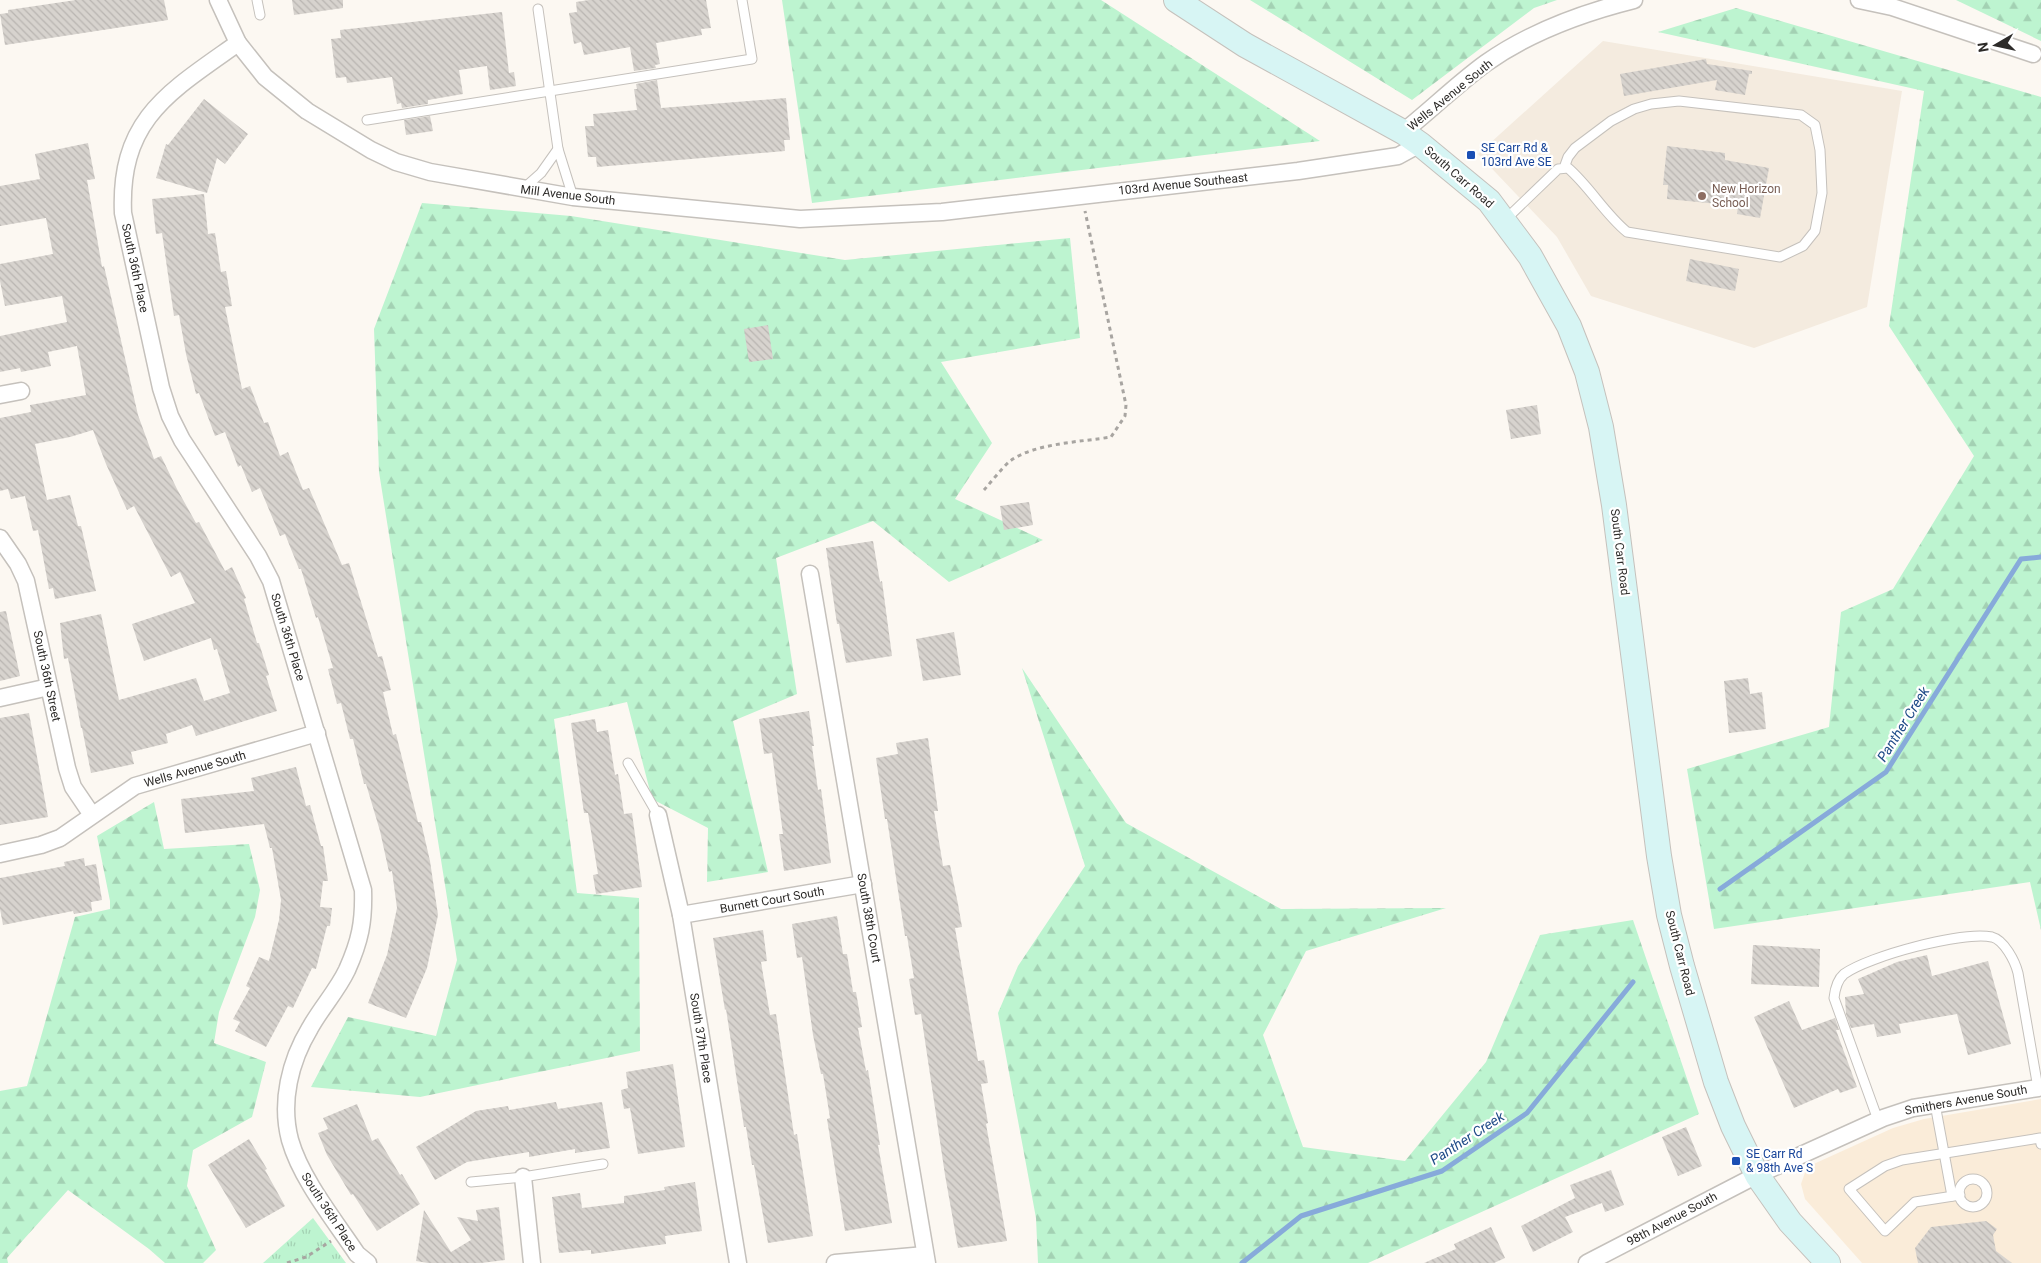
<svg xmlns="http://www.w3.org/2000/svg" width="2041" height="1263" font-family="Roboto,sans-serif">
	<defs>
		<pattern id="grass-tufts" width="24" height="20" patternUnits="userSpaceOnUse" patternTransform="scale(1.25)"><rect width="24" height="20" fill="#bdf4d0"/><path d="M3 7l-1-3M5 7V3M7 7l1-3M15 17l-1-3M17 17v-4M19 17l1-3" fill="none" stroke="#a3d1b3"/></pattern>
		<pattern id="forest-firs" width="22" height="20" patternUnits="userSpaceOnUse" patternTransform="scale(1.25)"><rect width="22" height="20" fill="#bdf4d0"/><path d="M5 1l3.5 6h-7zM16 11l3.5 6h-7z" fill="#a3d1b3"/></pattern>
		<pattern id="building-back-hatch" width="6" height="6" patternUnits="userSpaceOnUse" patternTransform="scale(1.25)"><rect width="6" height="6" fill="#d7d3ce"/><path d="M-1 5l2 2M0 0l6 6M5-1l2 2" fill="none" stroke="#b9b5b1"/></pattern>
	</defs>
	<rect width="100%" height="100%" fill="#fcf8f2"/>
	<!-- commercial -->
	<path fill="#faecd9" d="M2041,1099V1263H1862L1805,1199L1801,1184L1807,1167L1893,1128L1924,1119Z"/>
	<!-- built -->
	<path fill="#f4ebdf" d="M1603,41L1902,91L1867,307L1754,348L1591,296L1557,237L1478,154Z"/>
	<!-- grass -->
	<path fill="url(#grass-tufts)" d="M313,1218L346,1263H263Z"/>
	<!-- forest -->
	<g fill="url(#forest-firs)">
		<path d="M782,0H1101L1320,141L812,203Z"/>
		<path d="M1250,0H1557L1534,8L1412,100Z"/>
		<path d="M1956,0H2041V41Z"/>
		<path d="M1736,8L2041,97V930L2030,882L1714,929L1687,769L1829,727L1841,612L1893,589L1974,456L1889,326L1924,91L1658,32Z"/>
		<path d="M422,203L571,216L845,260L1070,238L1080,338L941,362L992,443L955,499L1043,540L949,582L873,521L776,558L797,694L733,721L768,872L707,882L708,828L652,799L627,702L554,719L577,893L639,898L640,1051L420,1097L311,1087L348,1017L436,1036L457,960L379,472L374,329Z"/>
		<path d="M1022,668L1126,823L1281,909L1446,908L1306,951L1263,1035L1303,1147L1405,1161L1486,1062L1540,935L1633,920L1699,1114L1368,1263H1038L1036,1218L998,1013L1018,966L1085,866Z"/>
		<path d="M154,802L164,849L249,844L260,890L255,917L219,1012L214,1043L266,1062L252,1117L193,1150L187,1186L216,1250L203,1263H165L149,1249L68,1190L7,1258L8,1263H0V1091L27,1086L75,917L110,909V901L97,836Z"/>
	</g>
	<g fill="none" stroke-linecap="round" stroke-linejoin="round">
		<!-- stream -->
		<g stroke="#87aada" stroke-width="5">
			<path d="M1720,889L1886,772L2021,559L2041,557"/>
			<path d="M1242,1263L1301,1216L1442,1171L1527,1113L1633,982"/>
		</g>
	</g>
	<!-- building -->
	<g fill="url(#building-back-hatch)">
		<path d="M76,0H164L168,20L5,45L0,14L8,13V10Z"/>
		<path d="M292,0H343V8L294,15Z"/>
		<path d="M589,0H706L711,28L701,29L702,35L656,43L660,64L655,65L656,68L634,71L630,47L584,55L581,42L574,44L569,13L577,12L576,2Z"/>
		<path d="M502,12L509,73L514,72L516,86L490,90L487,66L459,70L463,94L428,100V104L402,108L401,103L397,104L392,77L347,83L346,77L336,78L331,39L341,38L340,30Z"/>
		<path d="M1706,59L1707,64L1752,71V74H1749L1745,95L1715,90L1717,80L1624,96L1620,74Z"/>
		<path d="M657,80L661,108L786,98L790,140H784L785,151L597,167L596,157H588L585,126H594L593,114L637,110L634,89H637L636,84Z"/>
		<path d="M204,99L248,134L225,164L217,158L207,193L156,178L166,144L168,145Z"/>
		<path d="M430,116L433,131L406,135L404,120Z"/>
		<path d="M88,143L95,179L87,180L102,267L104,266L138,415L154,459L161,456L177,489L196,523L199,522L225,571L232,567L246,598L244,599L257,643H259L269,675L266,676L277,711L196,736L192,725L166,734L168,743L131,752L134,764L91,773L82,728H81L68,658L64,659L60,623L101,614L119,700L196,678L204,701L230,693L217,649L214,650L211,638L144,661L132,624L195,603L180,572L171,577L134,506L127,510L106,464L93,430L70,437L35,444L47,500L70,495L78,526H81L96,591L55,599L53,588L49,589L38,530L33,531L25,496L11,499L8,489L0,491V418L31,412L30,405L86,395L77,346L48,352L51,366L21,372L20,368L0,372V336L67,322L62,296L5,306L0,281V264L53,254L46,218L0,226V186L40,179L35,154Z"/>
		<path d="M1667,146L1725,153V160L1769,168L1760,218L1737,214L1738,206L1667,199L1668,185H1663Z"/>
		<path d="M204,194L208,234L215,233L221,272L226,271L232,306L225,307L242,389L250,386L264,423L268,422L280,456L288,452L303,490L309,488L342,565L349,563L378,657L382,656L391,690L383,692L393,735L396,734L418,822H421L430,861L438,915L427,968L406,1018L368,1003L387,955L397,908L392,871L389,872L380,831L366,784H364L353,739H350L341,703L337,704L328,669L333,668L318,617L316,618L301,569H299L285,534L280,536L260,488L252,492L241,465L238,467L225,432L215,436L199,393L196,394L186,354L179,315L174,316L162,233L156,234L152,199Z"/>
		<path d="M1690,259L1739,269L1735,291L1686,281Z"/>
		<path d="M768,325L773,359L749,362L744,329Z"/>
		<path d="M1537,405L1541,434L1511,439L1506,410Z"/>
		<path d="M1029,502L1033,525L1004,530L1000,506Z"/>
		<path d="M873,541L880,582L882,581L892,656L846,663L839,624H837L826,548Z"/>
		<path d="M6,611L20,676L0,681V612Z"/>
		<path d="M954,632L961,675L923,681L916,639Z"/>
		<path d="M1748,678L1750,694L1762,692L1766,729L1729,733L1724,681Z"/>
		<path d="M809,711L814,746H812L818,790L821,789L831,863L784,871L779,834H783L772,753L764,754L759,719Z"/>
		<path d="M29,713L48,817L0,825V718Z"/>
		<path d="M595,719L597,732L608,730L615,775L618,774L624,814L632,813L642,887L596,894L593,875L598,874L588,813H584L571,723Z"/>
		<path d="M928,738L938,811H934L943,866L950,865L958,904L962,927L955,928L978,1061L984,1060L988,1083L981,1084L988,1123L986,1124L1007,1241L958,1248L945,1175L921,1014L915,1015L909,979L914,978L907,936H905L887,819H885L876,758L898,754L896,743Z"/>
		<path d="M296,767L306,806L310,805L321,846H323L328,881H323L320,907L332,908L330,926H327L316,969L312,968L293,1008L288,1006L266,1047L235,1031L240,1022L233,1019L250,988L246,986L259,957L269,961L279,920L281,900L272,848H270L264,824L185,833L181,799L254,791L251,778Z"/>
		<path d="M84,858L85,866L96,864L102,900L91,902L92,911L74,914L73,911L3,925L0,909V878L65,866L64,862Z"/>
		<path d="M837,916L843,954H847L853,992H856L862,1027L858,1028L866,1071L868,1070L880,1145H878L892,1223L845,1231L827,1119L830,1118L823,1074H821L813,1035L802,957L797,958L792,924Z"/>
		<path d="M763,930L767,961L761,962L770,1015L776,1014L794,1135L797,1134L813,1236L768,1243L754,1165H752L746,1127H744L726,1009L725,1010L713,938Z"/>
		<path d="M1753,945L1820,949L1819,987L1751,984Z"/>
		<path d="M1927,955L1932,976L1988,961L2011,1044L1968,1055L1957,1014L1899,1024L1901,1033L1877,1037L1874,1024L1851,1028L1846,1014L1845,997L1864,994L1858,979L1897,962Z"/>
		<path d="M1789,1001L1802,1030L1835,1018L1839,1030H1836L1857,1087L1840,1093L1838,1089L1794,1108L1754,1017Z"/>
		<path d="M673,1064L685,1147L638,1154L630,1108L624,1109L621,1090L628,1088L626,1072Z"/>
		<path d="M556,1102L558,1109L602,1102L610,1148L575,1153V1149L529,1157V1152L467,1162L435,1180L416,1147L476,1111L508,1106L509,1110Z"/>
		<path d="M357,1104L372,1141L378,1138L400,1175L402,1174L420,1204L377,1231L353,1194L351,1195L327,1155L318,1133L328,1129L323,1118Z"/>
		<path d="M1686,1127L1702,1166L1678,1176L1662,1137Z"/>
		<path d="M249,1139L267,1169L265,1170L285,1206L246,1228L208,1165Z"/>
		<path d="M1611,1170L1624,1205L1605,1212L1602,1203L1565,1217L1573,1232L1533,1252L1521,1226L1575,1198L1570,1185Z"/>
		<path d="M695,1182L702,1231L665,1236L666,1244L591,1254V1250L559,1253L552,1197L580,1193L582,1208L624,1203V1196L665,1190L664,1187Z"/>
		<path d="M499,1207L505,1260L481,1263H428L416,1261L424,1210L451,1252L471,1240L457,1217L478,1221L476,1210Z"/>
		<path d="M1986,1221L1997,1229L1993,1235L1996,1251L2012,1263H1918L1915,1248L1931,1227Z"/>
		<path d="M1491,1227L1505,1258L1494,1263H1424L1456,1249L1454,1244Z"/>
	</g>
	<g fill="none" stroke-linecap="round" stroke-linejoin="round">
		<!-- service casing -->
		<g stroke="#c5c1bc" stroke-width="11">
			<g id="service">
				<path d="M257,0L260,15"/>
				<path d="M538,9L558,149"/>
				<path d="M367,120L752,59L742,0"/>
				<path d="M523,189L541,173L558,149L573,197"/>
				<path d="M1505,220L1558,169L1568,168C1590,187 1604,213 1627,232L1780,257L1803,246L1815,231L1822,193L1820,150L1815,125L1801,115L1679,101L1651,104L1634,109L1611,121L1575,148L1568,157L1564,168"/>
				<path d="M628,763L658,815"/>
				<path d="M1935,1104L1952,1196"/>
				<path d="M1878,1120L1834,998C1835,989 1837,980 1844,974C1869,956 1962,931 1992,937C2004,940 2015,961 2018,973L2038,1088"/>
				<circle cx="1973" cy="1193" r="14"/>
				<path d="M471,1182L523,1177L603,1164"/>
				<path d="M1960,1195L1915,1202L1885,1231L1849,1189L1885,1166L1902,1160L2040,1138L2041,1144"/>
			</g>
		</g>
		<!-- minor casing -->
		<g stroke="#c5c1bc" stroke-width="19">
			<g id="minor">
				<path d="M218,0L238,43L265,77L307,111L371,150L396,162L430,172L573,197L800,219L942,212L1298,171L1398,156L1420,144"/>
				<path d="M1859,0L1892,7L2033,54"/>
				<path d="M238,43C169,92 119,119 123,213L161,388L170,416L182,440L258,556L271,581L363,890C364,922 360,941 347,970C337,991 321,1008 310,1028C290,1061 280,1102 290,1140C301,1179 335,1221 357,1254L368,1263"/>
				<path d="M1403,132C1431,110 1457,84 1486,63C1530,32 1582,13 1634,0"/>
				<path d="M0,395L21,391"/>
				<path d="M0,538L18,564L26,581L67,768L73,787L92,815"/>
				<path d="M810,574L927,1263"/>
				<path d="M0,698L49,687"/>
				<path d="M658,815L681,915L738,1263"/>
				<path d="M0,854L41,845L60,838L135,786L317,733"/>
				<path d="M681,915L863,884"/>
				<path d="M523,1177L532,1263"/>
				<path d="M835,1263L925,1255"/>
				<path d="M1587,1263L1757,1175L1883,1118L1913,1108L2038,1088"/>
			</g>
		</g>
		<!-- secondary casing -->
		<g stroke="#c5c1bc" stroke-width="26">
			<path id="secondary" d="M1176,0L1245,45L1403,132L1420,144L1489,201L1530,256L1569,326L1587,372L1601,427L1614,505L1659,856L1669,915L1682,966L1716,1082L1733,1126L1757,1175L1790,1222L1828,1263"/>
		</g>
		<!-- path -->
		<g stroke="#a8a5a1" stroke-width="3" stroke-dasharray="4 4" stroke-linecap="butt">
			<path d="M984,490C992,481 1001,469 1010,461C1035,443 1081,442 1111,437L1125,416L1126,405L1085,211"/>
			<path d="M287,1263L306,1257L331,1241"/>
		</g>
		<!-- service -->
		<use href="#service" stroke="#fff" stroke-width="9"/>
		<!-- minor -->
		<use href="#minor" stroke="#fff" stroke-width="16"/>
		<!-- secondary -->
		<use href="#secondary" stroke="#d7f5f4" stroke-width="24"/>
	</g>
	<!-- markers -->
	<g fill="#1a4fb4" stroke="#fff" stroke-width="2">
		<rect x="1466" y="150" width="10" height="10" rx="2.5"/>
		<rect x="1731" y="1156" width="10" height="10" rx="2.5"/>
	</g>
	<circle fill="#8d6e63" stroke="#fff" stroke-width="2" cx="1702" cy="196" r="5"/>
	<g text-anchor="middle" dominant-baseline="central" stroke-width="4.5" stroke-linejoin="round" paint-order="stroke">
		<!-- street labels -->
		<g font-size="12" fill="#2d2b29" stroke="#fff">
			<text transform="translate(1450 95) rotate(-39)">Wells Avenue South</text>
			<text transform="translate(1459 177) rotate(41)">South Carr Road</text>
			<text transform="translate(1183 184) rotate(-6)">103rd Avenue Southeast</text>
			<text transform="translate(568 195) rotate(7)">Mill Avenue South</text>
			<text transform="translate(135 268) rotate(78)">South 36th Place</text>
			<text transform="translate(1620 552) rotate(83)">South Carr Road</text>
			<text transform="translate(288 637) rotate(73)">South 36th Place</text>
			<text transform="translate(47 676) rotate(78)">South 36th Street</text>
			<text transform="translate(195 769) rotate(-16)">Wells Avenue South</text>
			<text transform="translate(772 900) rotate(-10)">Burnett Court South</text>
			<text transform="translate(869 918) rotate(80)">South 38th Court</text>
			<text transform="translate(1680 953) rotate(76)">South Carr Road</text>
			<text transform="translate(701 1038) rotate(81)">South 37th Place</text>
			<text transform="translate(1966 1100) rotate(-10)">Smithers Avenue South</text>
			<text transform="translate(329 1212) rotate(57)">South 36th Place</text>
			<text transform="translate(1672 1219) rotate(-28)">98th Avenue South</text>
		</g>
		<!-- transit labels -->
		<g font-size="12" fill="#164399" stroke="#fff" text-anchor="start">
			<text x="1481" y="148">SE Carr Rd &amp;<tspan x="1481" dy="14">103rd Ave SE</tspan></text>
			<text x="1746" y="1154">SE Carr Rd<tspan x="1746" dy="14">&amp; 98th Ave S</tspan></text>
		</g>
		<!-- education labels -->
		<g font-size="12" fill="#785e54" stroke="#fff" text-anchor="start">
			<text x="1712" y="189">New Horizon<tspan x="1712" dy="14">School</tspan></text>
		</g>
		<!-- water labels -->
		<g font-size="14" font-style="italic" fill="#204c88" stroke="#fff">
			<text transform="translate(1903 724) rotate(-58)">Panther Creek</text>
			<text transform="translate(1467 1138) rotate(-33)">Panther Creek</text>
		</g>
	</g>
	<!-- north arrow -->
	<g transform="translate(1996 45) rotate(261)" stroke="#ffffff" stroke-width="4" paint-order="stroke">
	<path d="M0-4L9 19L0 12L-9 19Z" fill="#2d2b29"/>
	<text y="-8" font-size="14" font-weight="bold" text-anchor="middle" fill="#2d2b29">N</text>
	</g>
</svg>
